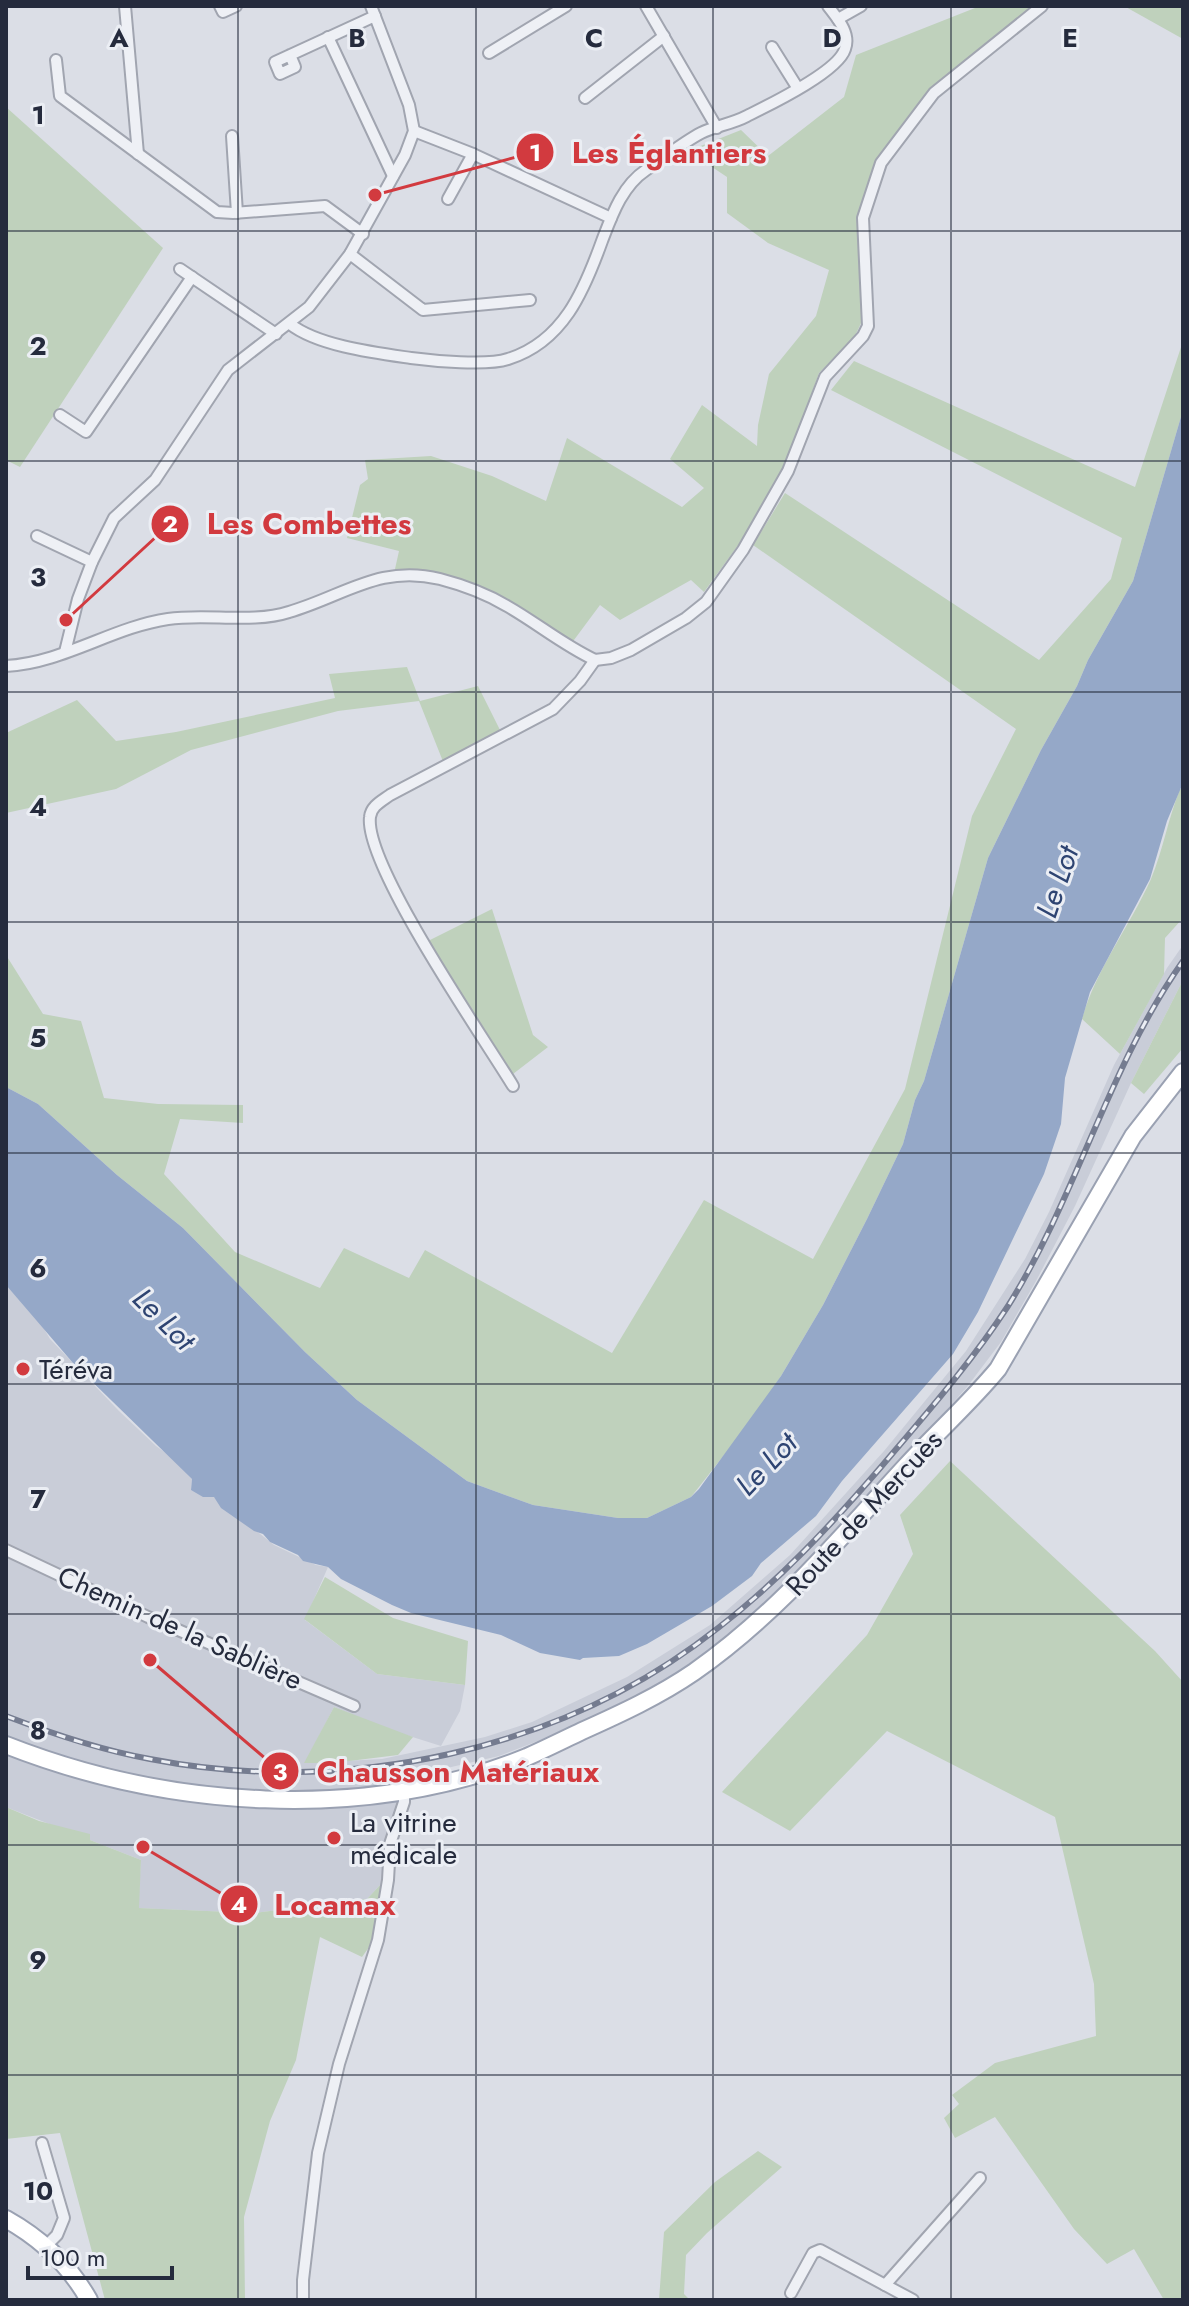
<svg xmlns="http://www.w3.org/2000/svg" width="1189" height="2306" font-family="Jost,sans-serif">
	<rect width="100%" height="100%" fill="#dbdee6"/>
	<!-- built -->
	<path fill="#c9cdd8" d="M1183,945V980L1131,1083L1075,1206L1036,1281L1001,1342L967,1387L808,1565L761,1609L717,1644L674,1674L632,1698L543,1739L499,1756L408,1777L381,1884L367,1899L253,1913L138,1908L141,1860L6,1807V1285L40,1322L50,1339L119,1411L156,1446L170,1456L192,1479L191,1490L214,1497L274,1545L316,1565L328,1567L305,1620L377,1674L465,1685L460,1711L441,1746L384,1728L334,1707L305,1763L382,1759L485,1737L532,1722L627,1677L710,1625L790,1555L884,1451L966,1351L1025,1259L1049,1212L1114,1065L1167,968Z"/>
	<!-- green -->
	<g fill="#bfd1bc">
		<path d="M980,6H1032L929,89L875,169L858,222L862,321L854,338L819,373L785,467L739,544L704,592L691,580L620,620L600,605L571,644C515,606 467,567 395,569L399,551L347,538L360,485L368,479L365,460L431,456L492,476L546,501L567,438L682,507L704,488L670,459L702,405L757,446L758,425L769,374L816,316L829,270L768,243L727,213V177L688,151L741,130L768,156L844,97L856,55Z"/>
		<path d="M1124,6H1183V39Z"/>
		<path d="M6,107L163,248L20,467L6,460Z"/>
		<path d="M1183,341V410L1133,581L1088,660L1077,686L1041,750L988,858L924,1081L915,1100L903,1144L867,1219L823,1305L781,1376L754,1417L691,1497L647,1518H618L533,1505L467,1481L357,1400L305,1352L183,1228L117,1175L38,1104L6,1087V955L43,1014L81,1021L104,1098L158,1104L243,1105V1123L180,1119L164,1174L235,1252L320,1288L344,1248L409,1278L425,1250L612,1353L704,1200L813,1259L905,1089L972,816L1016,729L753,545L785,493L1039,660L1111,579L1122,538L831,390L854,361L1135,487Z"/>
		<path d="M407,667L420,701L478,686L501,732L444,764L419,701L338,711L191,750L116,789L6,813V733L77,700L116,741L176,732L335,698L329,674Z"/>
		<path d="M1183,788V918L1165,938L1164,974L1120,1054L1082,1019C1096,969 1130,926 1151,879C1163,850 1168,819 1180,789Z"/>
		<path d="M492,909L533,1035L548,1047L513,1074L428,941Z"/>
		<path d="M1183,980V1048L1144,1094L1131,1083Z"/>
		<path d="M950,1461L1155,1651L1183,1682V2300H1164L1134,2249L1107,2264L1074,2229L995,2117L955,2138L944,2118L959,2104L952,2095L995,2063L1096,2036L1094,1984L1055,1817L887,1731L790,1831L722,1792L867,1635L913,1554L900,1515Z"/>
		<path d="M325,1577L393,1618L468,1641L465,1685L377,1674L304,1619Z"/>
		<path d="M334,1707L413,1737L398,1755L333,1763H304Z"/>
		<path d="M6,1807L39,1821L90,1834V1840L141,1860L139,1908L253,1913L367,1899L381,1884L372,1943L362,1957L320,1937L296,2060L270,2121L244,2217L245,2300H105L60,2133L6,2139Z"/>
		<path d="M758,2151L782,2167L707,2233L686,2255L684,2294L690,2300H659L664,2232L715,2182Z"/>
	</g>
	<!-- water -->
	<path fill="#95a8c8" d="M1183,410V783L1167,821L1150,879L1090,992L1065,1078L1061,1124L1044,1174L978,1312L953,1354L842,1481L816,1516L761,1563L752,1576L712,1606L647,1644L619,1656L583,1658L580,1660L540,1653L501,1635L411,1613L392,1605L341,1579L328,1567L303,1561L298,1555L270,1542L263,1534L254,1531L221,1508L214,1497H203L191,1490L192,1479L73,1363L6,1285V1087L38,1104L117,1175L183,1228L305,1352L357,1400L467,1481L533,1505L618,1518H647L691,1497L699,1489L781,1376L823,1305L867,1219L903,1144L915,1100L924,1081L988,858L1041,750L1077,686L1088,660L1133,581Z"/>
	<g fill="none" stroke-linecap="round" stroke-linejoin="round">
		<!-- minor casing -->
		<g stroke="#a1a5b0" stroke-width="14">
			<g id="minor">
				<path d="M125,6L138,154"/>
				<path d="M220,6L223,12L236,6"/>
				<path d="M646,6L717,128"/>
				<path d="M838,19L861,6"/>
				<path d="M328,37L393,176"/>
				<path d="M772,47L797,87"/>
				<path d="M489,53L566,6"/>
				<path d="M290,55L295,67L280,74L275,62L375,16"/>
				<path d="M56,60L60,96L217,212L233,213L325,206L363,234"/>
				<path d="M585,98L664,36"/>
				<path d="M414,131L473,154L611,218"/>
				<path d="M232,136L237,213"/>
				<path d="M448,199L473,154"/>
				<path d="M350,254L423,310L530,300"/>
				<path d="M180,269L276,334"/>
				<path d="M290,324C318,346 376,353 411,358C434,361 487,366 508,359C563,342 584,291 602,241C612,215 622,186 646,170C664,158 682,143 701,133C715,126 732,124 747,116C769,105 838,72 845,49C851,33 837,18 828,6"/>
				<path d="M60,415L86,432L192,277"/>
				<path d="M37,536L92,562"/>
				<path d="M65,652L78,599L92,562L114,518L155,480L228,370L309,307L350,254L405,155L414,131L409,105L371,6"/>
				<path d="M595,660L611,658L631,650L686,618L706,602L743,550L788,471L825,377L863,336L868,326L863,218L881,163L934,93L1042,6"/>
				<path d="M6,666C63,663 113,627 168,619C206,613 252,624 289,612C344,596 380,564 440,579C463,585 487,594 507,606C537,623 563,645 595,660"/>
				<path d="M513,1086C484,1038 364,865 370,817C371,806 382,801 390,795L553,709L580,681L595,660"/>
				<path d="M6,1550L148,1617L354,1706"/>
				<path d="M42,2143L64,2218L57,2235L45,2247"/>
				<path d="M885,2285L980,2178"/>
				<path d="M791,2293L813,2253L820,2250L913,2300"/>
				<path d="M303,2300V2280L318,2153L339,2064L378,1940L388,1880L390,1844L404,1802V1790"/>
			</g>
		</g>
		<!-- primary casing -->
		<g stroke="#9aa1b2" stroke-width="20">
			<g id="primary">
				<path d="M6,1745C166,1808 364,1823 527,1757C545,1749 563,1740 582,1731C620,1714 659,1696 694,1672C776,1615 839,1539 906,1466C936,1433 969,1404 998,1369L1133,1136L1183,1072"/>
				<path d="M6,2219C40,2238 70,2266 89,2300"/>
			</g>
		</g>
		<!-- minor -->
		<use href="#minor" stroke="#eef0f5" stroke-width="10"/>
		<!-- primary -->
		<use href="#primary" stroke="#fff" stroke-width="16"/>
		<!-- rail casing -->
		<g stroke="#757c90" stroke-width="6">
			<path id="rail" d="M6,1716C53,1734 100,1750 150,1759C345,1797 561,1752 718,1628C779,1581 831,1525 881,1467C925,1415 971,1363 1008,1306C1077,1196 1108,1067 1183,961"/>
		</g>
		<!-- rail -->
		<use href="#rail" stroke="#ebeef4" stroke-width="3" stroke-dasharray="9" stroke-linecap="butt"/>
	</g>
	<!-- grid -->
	<path fill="none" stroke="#252b3d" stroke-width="2" stroke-opacity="0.55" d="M238,6V2300M476,6V2300M713,6V2300M951,6V2300M6,231H1183M6,461H1183M6,692H1183M6,922H1183M6,1153H1183M6,1384H1183M6,1614H1183M6,1845H1183M6,2075H1183"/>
	<!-- markers -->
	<g fill="#d23a3f" stroke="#ebeef4" stroke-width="3">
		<circle cx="23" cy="1369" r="8"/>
		<circle cx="334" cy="1838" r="8"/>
	</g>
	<g text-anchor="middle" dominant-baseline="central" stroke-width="6" stroke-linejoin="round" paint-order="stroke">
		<!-- poi labels -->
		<g font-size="28" fill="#252b3d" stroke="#ebeef4" text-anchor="start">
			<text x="39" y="1369">Téréva</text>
			<text x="350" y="1822">La vitrine<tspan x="350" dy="32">médicale</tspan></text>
		</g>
		<!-- street labels -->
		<g font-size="28" fill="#252b3d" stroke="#ebeef4">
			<text transform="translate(864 1513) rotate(-47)">Route de Mercuès</text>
			<text transform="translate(180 1628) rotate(24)">Chemin de la Sablière</text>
		</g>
		<!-- water labels -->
		<g font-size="30" font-style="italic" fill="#2e4472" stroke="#ebeef4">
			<text transform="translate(1057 882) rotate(-71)">Le Lot</text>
			<text transform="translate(164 1319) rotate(45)">Le Lot</text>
			<text transform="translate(766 1464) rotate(-46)">Le Lot</text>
		</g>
	</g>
	<g font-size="26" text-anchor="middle" font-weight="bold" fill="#252b3d" stroke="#ebeef4" stroke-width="6" stroke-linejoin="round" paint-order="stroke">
		<text x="119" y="47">A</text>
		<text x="357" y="47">B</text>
		<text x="594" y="47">C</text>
		<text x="832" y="47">D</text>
		<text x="1070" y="47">E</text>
		<text x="38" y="124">1</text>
		<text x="38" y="355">2</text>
		<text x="38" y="586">3</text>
		<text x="38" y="816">4</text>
		<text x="38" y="1047">5</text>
		<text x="38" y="1277">6</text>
		<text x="38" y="1508">7</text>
		<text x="38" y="1739">8</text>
		<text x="38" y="1969">9</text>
		<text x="38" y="2200">10</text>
	</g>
	<!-- callouts -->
	<path fill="none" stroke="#d23a3f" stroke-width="3" d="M375 195L535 152M66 620L170 524M150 1660L280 1771M143 1847L239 1904"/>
	<g fill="#d23a3f" stroke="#ebeef4" stroke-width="3">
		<circle cx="375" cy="195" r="8"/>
		<circle cx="66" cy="620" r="8"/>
		<circle cx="150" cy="1660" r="8"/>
		<circle cx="143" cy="1847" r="8"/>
		<circle cx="535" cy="152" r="20"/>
		<circle cx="170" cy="524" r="20"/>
		<circle cx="280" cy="1771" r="20"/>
		<circle cx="239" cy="1904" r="20"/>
	</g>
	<g font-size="24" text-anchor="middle" font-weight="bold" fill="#fff">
		<text x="535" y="161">1</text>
		<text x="170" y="532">2</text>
		<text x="280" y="1780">3</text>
		<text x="239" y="1913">4</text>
	</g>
	<g font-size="30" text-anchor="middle" font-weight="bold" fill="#d23a3f" stroke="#ebeef4" stroke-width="6" stroke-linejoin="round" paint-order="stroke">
		<text x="669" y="163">Les Églantiers</text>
		<text x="309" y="534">Les Combettes</text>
		<text x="458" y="1782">Chausson Matériaux</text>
		<text x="335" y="1915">Locamax</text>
	</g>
	<!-- border -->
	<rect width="1189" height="2306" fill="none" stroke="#252b3d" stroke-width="16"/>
	<!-- scale -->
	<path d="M28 2266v12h144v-12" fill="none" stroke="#252b3d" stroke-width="4"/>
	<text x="40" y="2266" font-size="24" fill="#252b3d" stroke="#ebeef4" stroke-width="6" paint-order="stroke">100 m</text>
</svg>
